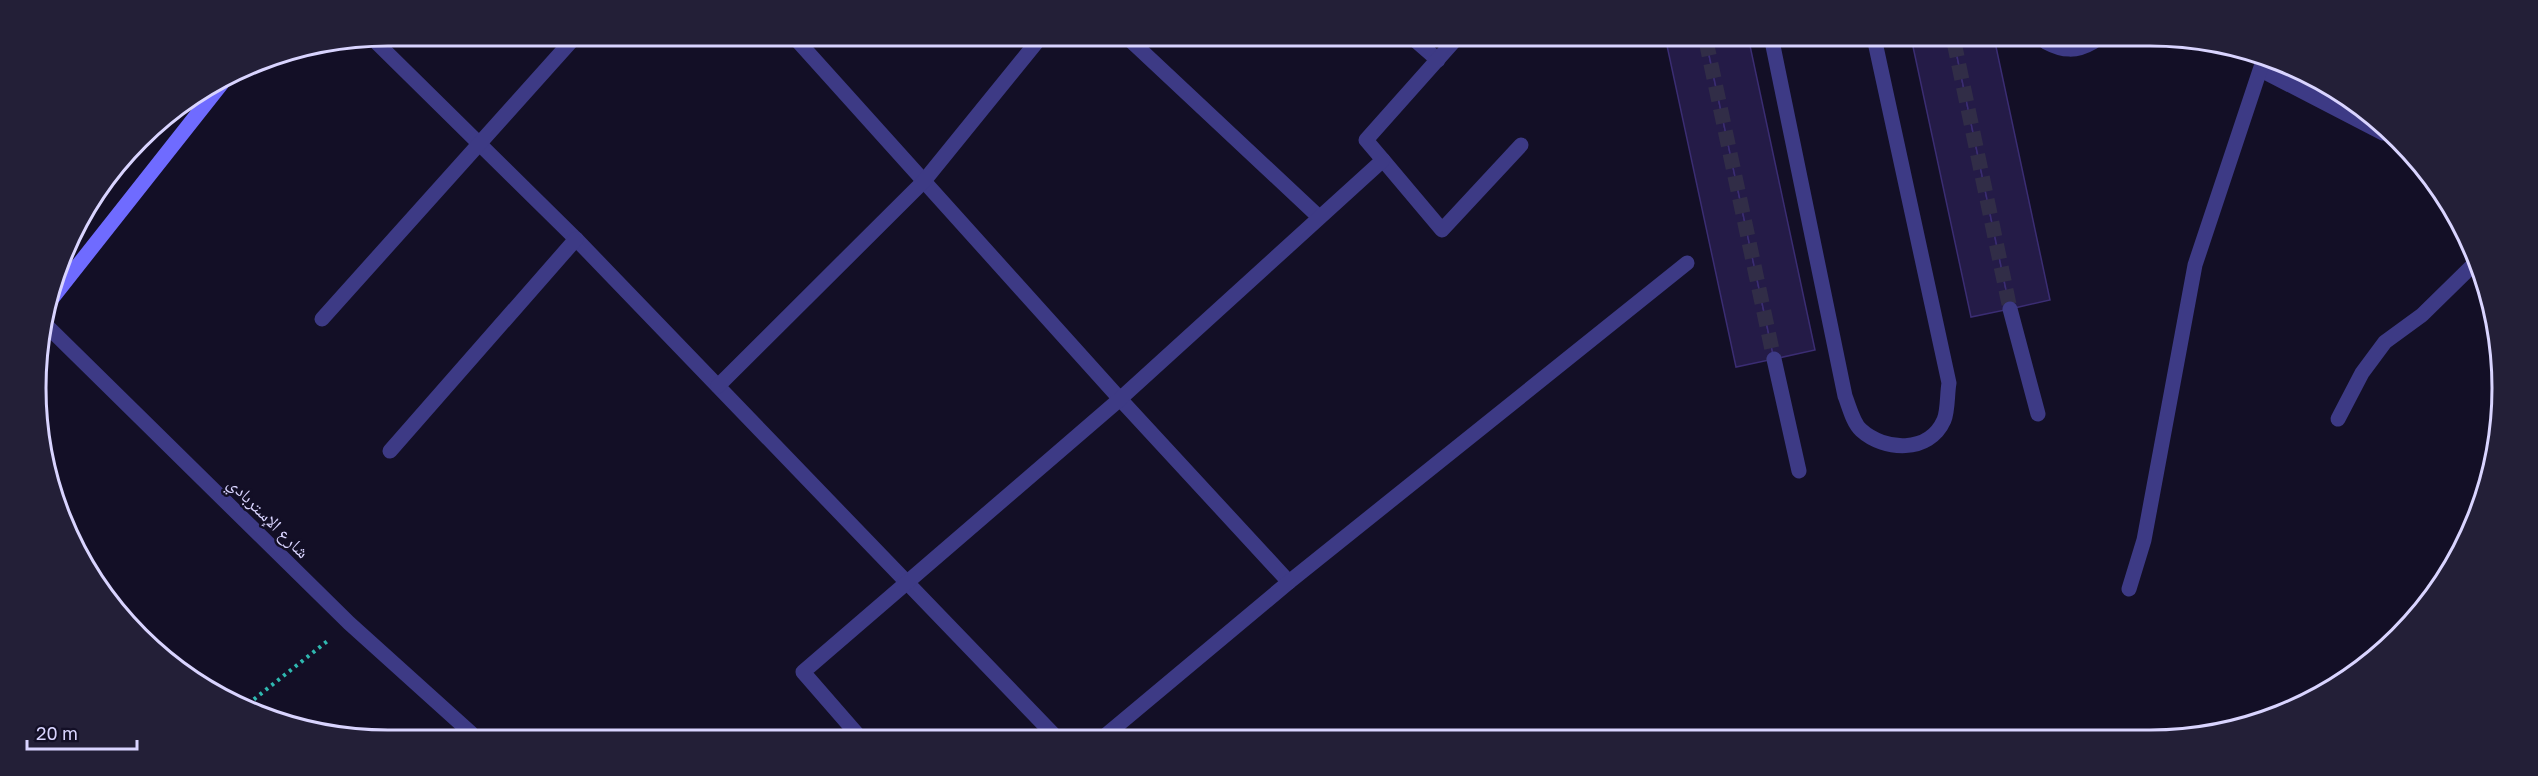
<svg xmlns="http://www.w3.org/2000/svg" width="2538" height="776" font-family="'Golos Text','Noto Naskh Arabic',sans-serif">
	<rect width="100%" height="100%" fill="#130f26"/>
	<!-- building -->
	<g fill="#241b47" stroke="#3b2d73" stroke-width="1.5">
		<path d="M1666,41H1706L1774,359L1736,367Z"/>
		<path d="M1706,41H1749L1815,350L1774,359Z"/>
		<path d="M1912,42H1954L2010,309L1971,317Z"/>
		<path d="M1954,42H1995L2050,300L2010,309Z"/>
	</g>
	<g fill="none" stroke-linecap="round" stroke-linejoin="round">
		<!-- street-tunnel -->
		<g stroke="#312d47" stroke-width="15" stroke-dasharray="15 8" stroke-linecap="butt">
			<path d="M1706,41L1774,359"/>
			<path d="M1954,42L2010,309"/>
		</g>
		<!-- path -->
		<path stroke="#2fb8b0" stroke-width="4" stroke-dasharray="3 4.5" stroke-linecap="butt" d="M248,704L330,639"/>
		<!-- lane -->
		<g stroke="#3d3a85" stroke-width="15">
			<path d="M795,38L1120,399L1289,582"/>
			<path d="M373,39L576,239L1054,735"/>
			<path d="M1129,39L1319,217"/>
			<path d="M1415,40L1438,60"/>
			<path d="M1772,41L1845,396C1849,406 1853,423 1861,430C1884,451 1929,454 1944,420C1948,411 1947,394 1949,383L1875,42"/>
			<path d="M1383,160L1442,230L1521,145"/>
			<path d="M322,319L575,37"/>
			<path d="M718,386L924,181L1040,38"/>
			<path d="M2338,419L2362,373L2385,342L2422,315L2473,265"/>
			<path d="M390,451L576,239"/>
			<path d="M857,734L803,672L1120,399L1383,160L1366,140L1455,40"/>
		</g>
		<!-- street -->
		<g stroke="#3d3a85" stroke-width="15">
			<path d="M2046,42C2063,51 2076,52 2093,42"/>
			<path d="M2261,70L2383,133"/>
			<path d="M2010,309L2038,414"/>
			<path d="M45,324L349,623L471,733"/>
			<path d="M1774,359L1799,471"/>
			<path d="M2129,589L2144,540L2195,265L2263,61"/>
			<path d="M1106,735L1289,582L1687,263"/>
		</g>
		<!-- secondary -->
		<path stroke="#6f6bff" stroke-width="15" d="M53,297L222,83"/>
	</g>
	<g text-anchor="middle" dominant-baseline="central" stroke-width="5" stroke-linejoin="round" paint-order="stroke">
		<!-- street labels -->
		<g font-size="18" fill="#d9d4ff" stroke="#130f26">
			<text transform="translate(269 517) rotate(45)">شارع الإستربادي</text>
		</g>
	</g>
	<!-- crop -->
	<path d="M0 0H2538V776H0ZM388 46H2150A342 342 0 0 1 2492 388V388A342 342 0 0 1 2150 730H388A342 342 0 0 1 46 388V388A342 342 0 0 1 388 46Z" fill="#231f37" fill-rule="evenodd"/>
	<path fill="none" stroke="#d9d4ff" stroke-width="3" d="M388 46H2150A342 342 0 0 1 2492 388V388A342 342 0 0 1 2150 730H388A342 342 0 0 1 46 388V388A342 342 0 0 1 388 46Z"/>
	<!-- scale -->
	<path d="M27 740v9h110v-9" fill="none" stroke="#d9d4ff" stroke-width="3"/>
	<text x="36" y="740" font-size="18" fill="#d9d4ff" stroke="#130f26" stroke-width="4.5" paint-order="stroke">20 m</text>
</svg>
